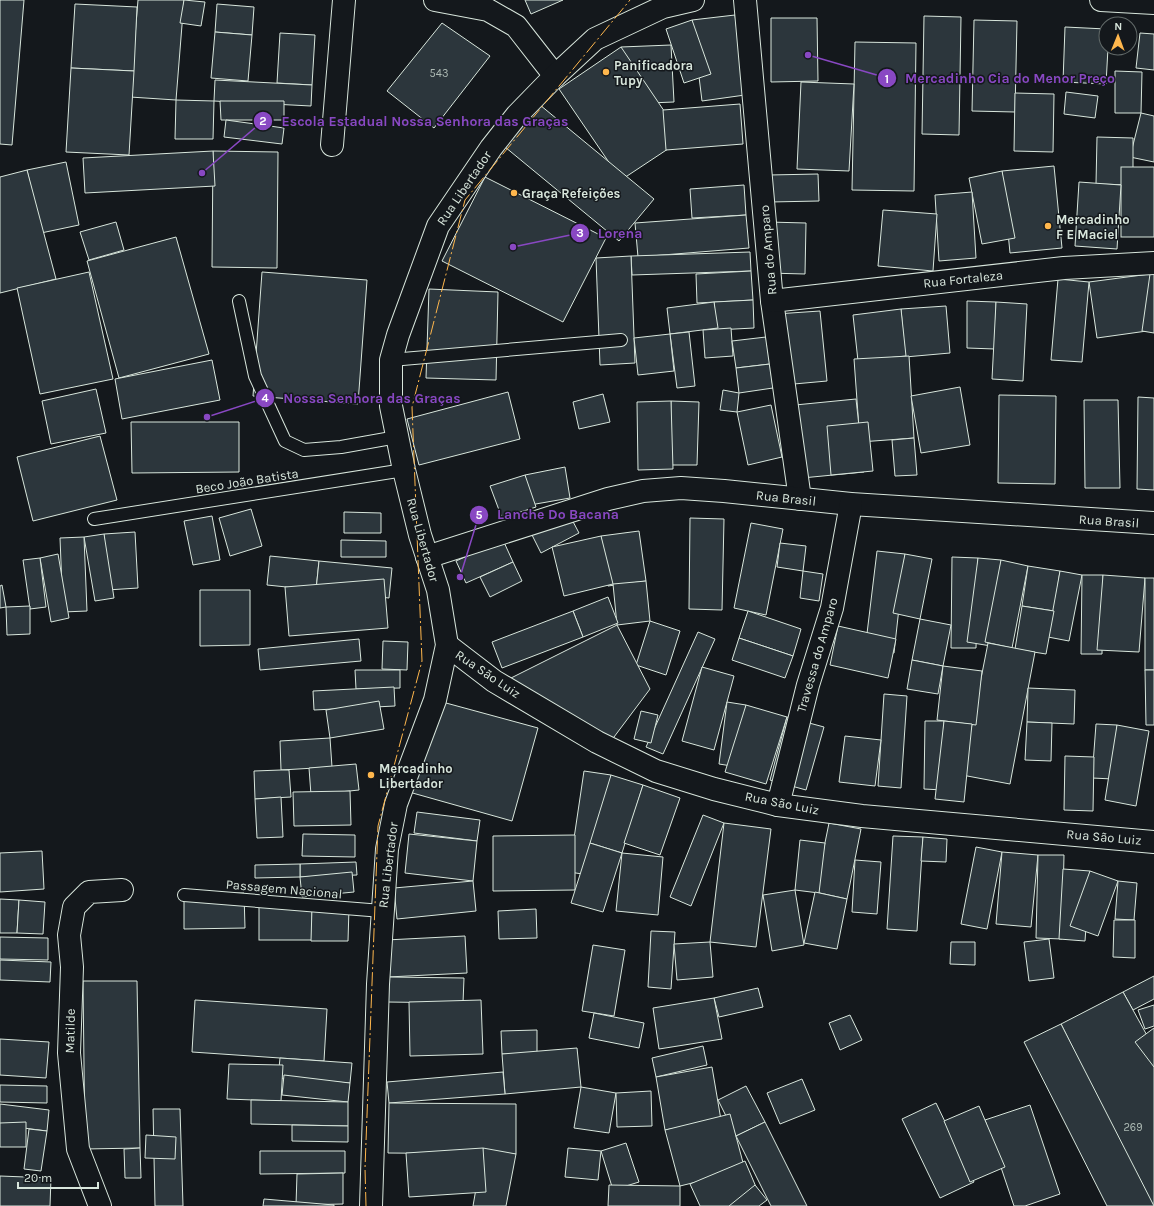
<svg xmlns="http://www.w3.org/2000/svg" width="1154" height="1206" font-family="Karla,sans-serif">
	<rect width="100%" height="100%" fill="#14181c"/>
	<!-- building -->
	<g fill="#2c363c" stroke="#d8e6dc">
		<path d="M0,0H24L12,145L0,144Z"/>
		<path d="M138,0H184L176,100L130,97Z"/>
		<path d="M184,0L205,2L201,26L180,23Z"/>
		<path d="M525,0H563L531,14Z"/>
		<path d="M75,4L137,7L134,71L71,68Z"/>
		<path d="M217,4L254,7L252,35L215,32Z"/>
		<path d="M735,15L745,95L702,101L692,20Z"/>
		<path d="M924,16L961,17L959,135L922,134Z"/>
		<path d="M771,18H817L818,81L771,82Z"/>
		<path d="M692,20L711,74L684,83L666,29Z"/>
		<path d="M974,20L1017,21L1015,112L972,111Z"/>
		<path d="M442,23L490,56L434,128L387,91Z"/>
		<path d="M1065,27L1106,29V48H1108L1106,84L1063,82Z"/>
		<path d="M215,32L252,35L248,81L211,78Z"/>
		<path d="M280,33L315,35L312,85L277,83Z"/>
		<path d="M1140,33L1154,34V70L1136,68Z"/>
		<path d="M855,42L916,43L914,191L852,190Z"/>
		<path d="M671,45L674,102L624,104L621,47Z"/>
		<path d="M621,47L683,139L621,180L559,89Z"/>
		<path d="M71,68L134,71L129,155L66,152Z"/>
		<path d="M1115,71L1142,72L1141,113H1115Z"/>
		<path d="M215,80L312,85L311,106L214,101Z"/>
		<path d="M801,82L854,84L849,171L797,169Z"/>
		<path d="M1066,92L1098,96L1095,118L1064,114Z"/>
		<path d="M1015,93L1054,94L1053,152L1014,151Z"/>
		<path d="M176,100L214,101L213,139H175Z"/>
		<path d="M220,101H284V120H221Z"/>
		<path d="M740,104L743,144L666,150L663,110Z"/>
		<path d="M540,105L654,199L619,241L505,147Z"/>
		<path d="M1141,113L1154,116V162L1130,157Z"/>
		<path d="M226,120L284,128L282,144L224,137Z"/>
		<path d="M1097,137L1133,138V185L1096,184Z"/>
		<path d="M213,151L278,152L277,268L212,267Z"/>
		<path d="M213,151L215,186L85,193L83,158Z"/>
		<path d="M66,162L79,225L41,233L27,170Z"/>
		<path d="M1054,166L1062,248L1010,253L1002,171Z"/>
		<rect x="1121" y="167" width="33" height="70"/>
		<path d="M27,170L56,279L0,293V177Z"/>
		<path d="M1002,171L1015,238L982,244L969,178Z"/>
		<path d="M818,174L819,201L770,202L769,175Z"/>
		<path d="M485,177L606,238L563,322L442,261Z"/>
		<path d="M1079,182L1121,185L1117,249L1075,246Z"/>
		<path d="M744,185L746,215L692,218L690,189Z"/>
		<path d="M972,192L976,258L939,261L935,195Z"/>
		<path d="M883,210L937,214L933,271L878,266Z"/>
		<path d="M746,215L749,248L638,257L635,223Z"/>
		<path d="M116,222L124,250L89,260L80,232Z"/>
		<path d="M768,222L806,223L805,274L767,273Z"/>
		<path d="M176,237L209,354L119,378L87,261Z"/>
		<path d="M750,252L751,271L632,275L631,256Z"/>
		<path d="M631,256L635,363L600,365L596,258Z"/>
		<path d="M751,271L753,300L697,303L696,274Z"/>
		<path d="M89,272L113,379L40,394L17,288Z"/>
		<path d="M262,272L367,280L358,404L253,396Z"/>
		<path d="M1150,274L1154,302V330L1097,338L1089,282Z"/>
		<path d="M1150,274H1154V333L1142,331Z"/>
		<path d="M1058,279L1089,282L1082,362L1051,360Z"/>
		<path d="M429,289L498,292L496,380L426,378Z"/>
		<path d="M753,300L754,328L716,330L714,302Z"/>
		<path d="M967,301L996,302L995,349L967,348Z"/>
		<path d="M714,302L718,328L670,334L667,308Z"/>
		<path d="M996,302L1027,304L1023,381L992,379Z"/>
		<path d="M946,306L950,353L905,357L901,309Z"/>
		<path d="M901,309L906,356L858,361L853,315Z"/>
		<path d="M820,311L827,381L783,385L776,314Z"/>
		<path d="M731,328L733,356L705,358L703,330Z"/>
		<path d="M689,332L695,386L677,388L670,334Z"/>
		<path d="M670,334L674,371L638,375L634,338Z"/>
		<path d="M766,337L770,364L736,368L732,341Z"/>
		<path d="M909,356L914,438L860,442L854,359Z"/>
		<path d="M212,360L220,400L122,419L115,379Z"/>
		<path d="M770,364L773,388L739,393L736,368Z"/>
		<path d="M960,387L970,445L921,453L911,396Z"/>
		<path d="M96,389L106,433L51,444L42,401Z"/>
		<path d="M723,390L739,393L737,412L720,410Z"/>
		<path d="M508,392L520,439L419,465L407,419Z"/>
		<path d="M603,394L610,422L579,429L573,402Z"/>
		<path d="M999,395L1056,396L1055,484L998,483Z"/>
		<path d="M1138,397L1154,398V490L1137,489Z"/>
		<path d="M856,399L864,472L802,478L795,405Z"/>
		<path d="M1084,400H1118L1120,488H1085Z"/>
		<path d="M671,401L699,402L697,465H670Z"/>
		<path d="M671,401L673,469L638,470L637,402Z"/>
		<path d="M771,405L782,457L748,465L737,412Z"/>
		<path d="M131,422H239V472L132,473Z"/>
		<path d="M868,422L873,471L831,475L827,426Z"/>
		<path d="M100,436L117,500L33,521L17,457Z"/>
		<path d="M914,438L917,475L895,476L892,440Z"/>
		<path d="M565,467L570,498L530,505L525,475Z"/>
		<path d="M525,475L536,507L502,518L490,486Z"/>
		<path d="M251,509L262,546L230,556L219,518Z"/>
		<path d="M344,512L381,513V533H344Z"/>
		<path d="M569,514L579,533L541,553L531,533Z"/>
		<path d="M212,516L220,560L193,565L184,521Z"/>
		<path d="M690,518L724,519L722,610L689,609Z"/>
		<path d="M751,523L783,529L766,615L734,608Z"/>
		<path d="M639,531L646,581L608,586L601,536Z"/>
		<path d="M135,532L138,588L107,590L104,534Z"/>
		<path d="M104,534L114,598L95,601L84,537Z"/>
		<path d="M601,536L613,584L564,596L552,547Z"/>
		<path d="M84,537L87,611L63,612L60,538Z"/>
		<path d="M341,540L386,541V557H341Z"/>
		<path d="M503,540L513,562L466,583L456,561Z"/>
		<path d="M780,543L806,546L803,571L777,567Z"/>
		<path d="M877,551L905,554L894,653L865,650Z"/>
		<path d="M58,554L69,618L51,622L40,558Z"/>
		<path d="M905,554L932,559L920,619L893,613Z"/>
		<path d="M270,556L319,561L316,590L267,585Z"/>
		<path d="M952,557L978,558L976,648H951Z"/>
		<path d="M40,558L46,607L30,609L23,560Z"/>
		<path d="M978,558L1001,560L991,646L967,642Z"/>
		<path d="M1001,560L1028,566L1012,648L985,642Z"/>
		<path d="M319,561L392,568L389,598L316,590Z"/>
		<path d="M513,562L522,581L490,597L480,577Z"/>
		<path d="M1028,566L1060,571L1054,611L1022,606Z"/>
		<path d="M803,571L823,574L819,601L800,598Z"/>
		<path d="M1060,571L1082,575L1069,641L1048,637Z"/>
		<path d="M1082,575H1103L1102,654H1081Z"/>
		<path d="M1103,575L1145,578L1139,652L1097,650Z"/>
		<rect x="1145" y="578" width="9" height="92"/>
		<path d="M384,579L388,628L289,636L285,587Z"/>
		<path d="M646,581L650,621L617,625L613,584Z"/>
		<path d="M2,585L6,607L0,608V586Z"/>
		<path d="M200,590H250V645L200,646Z"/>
		<path d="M608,597L618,623L583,637L573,611Z"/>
		<path d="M30,606V634L7,635L6,607Z"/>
		<path d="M1022,606L1054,611L1046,654L1015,649Z"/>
		<path d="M573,611L583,637L502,668L492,642Z"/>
		<path d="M748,611L801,629L793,656L739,638Z"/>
		<path d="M920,619L951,625L943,666L912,660Z"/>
		<path d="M650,621L680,631L666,675L636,665Z"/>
		<path d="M617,625L650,689L611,741L503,682Z"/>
		<path d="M838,626L896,639L888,678L830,665Z"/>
		<path d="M698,632L715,639L663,754L646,747Z"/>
		<path d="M739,638L793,656L785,678L732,660Z"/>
		<path d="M359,639L361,661L260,670L258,649Z"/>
		<path d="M383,641L408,642L407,670L382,669Z"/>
		<path d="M988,643L1035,652L1010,784L962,775Z"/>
		<path d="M912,660L943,666L938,694L907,689Z"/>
		<path d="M943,666L982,671L976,725L937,720Z"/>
		<path d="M702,667L734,676L714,750L682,741Z"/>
		<path d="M355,670H400V688L356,689Z"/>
		<path d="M1145,670H1154V725H1146Z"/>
		<path d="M394,687L395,706L314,710L313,691Z"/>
		<path d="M1028,688L1075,690L1074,724L1027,722Z"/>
		<path d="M884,694L907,696L901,788L878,786Z"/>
		<path d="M435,700L538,728L512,821L409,792Z"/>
		<path d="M379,701L384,729L330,738L326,710Z"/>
		<path d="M727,702L746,705L738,767L719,764Z"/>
		<path d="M746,705L787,717L766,784L725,772Z"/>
		<path d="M641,711L658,715L651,743L634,739Z"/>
		<path d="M787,717L824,727L806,790L770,780Z"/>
		<path d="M925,721H944L943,790L924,789Z"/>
		<path d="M944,721L972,724L964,802L935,799Z"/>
		<path d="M1027,722L1052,723L1051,761L1025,760Z"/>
		<path d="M1096,724L1117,725L1113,779L1092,778Z"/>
		<path d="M1117,725L1149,731L1136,806L1105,800Z"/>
		<path d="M845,736L881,740L875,786L839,782Z"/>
		<path d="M330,738L332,767L281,770L280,741Z"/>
		<path d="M1065,756L1094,757L1093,811L1064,810Z"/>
		<path d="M356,764L359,790L311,795L309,768Z"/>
		<path d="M281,770H289L291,797L255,799L254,771Z"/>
		<path d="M584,771L611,775L596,876L569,872Z"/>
		<path d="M611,775L643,785L622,853L590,843Z"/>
		<path d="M643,785L680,798L660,855L624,843Z"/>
		<path d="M350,791L351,825L294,826L293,792Z"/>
		<path d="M281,797L283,837L257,838L255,799Z"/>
		<path d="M417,812L480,820L477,841L414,833Z"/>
		<path d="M703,815L724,823L691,906L670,897Z"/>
		<path d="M724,823L771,829L756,947L710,942Z"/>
		<path d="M829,823L861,829L847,899L815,892Z"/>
		<path d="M303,834L355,835V857L302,856Z"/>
		<path d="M409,834L477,841L473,881L405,873Z"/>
		<path d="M575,835V890L493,891V836Z"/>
		<path d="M893,836L923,837L917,931L887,929Z"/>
		<path d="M923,837L947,839L946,862L921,861Z"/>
		<path d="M800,840L825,843L819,893L795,890Z"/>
		<path d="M590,843L622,853L603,912L571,903Z"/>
		<path d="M976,847L1002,852L987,929L961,924Z"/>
		<path d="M42,851L44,889L0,892V853Z"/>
		<path d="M1002,852L1038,855L1031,927L996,924Z"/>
		<path d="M622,853L663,857L658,915L616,911Z"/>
		<path d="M1038,855H1064L1062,939L1036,938Z"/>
		<path d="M855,860L881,862L877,914L852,912Z"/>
		<path d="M356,862L357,875L300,877V864Z"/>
		<path d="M300,864V877L255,878V865Z"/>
		<path d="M1063,869L1090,871L1085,941L1059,939Z"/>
		<path d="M1090,871L1118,881L1098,936L1070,926Z"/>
		<path d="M352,872L354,892L302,897L300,877Z"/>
		<path d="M473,881L476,911L397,919L394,888Z"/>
		<path d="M1118,881L1137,883L1134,920L1115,919Z"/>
		<path d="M795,890L804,945L772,951L763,895Z"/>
		<path d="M815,892L847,899L837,949L804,943Z"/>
		<path d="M244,893L245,928L184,929V895Z"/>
		<path d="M0,899L19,900L17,933H0Z"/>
		<path d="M19,900L45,902L43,934L17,933Z"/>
		<rect x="259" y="907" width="53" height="33"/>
		<path d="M312,907L349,908L348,941H311Z"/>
		<path d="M536,909L537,938L499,939L498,911Z"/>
		<path d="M1114,920H1135V958L1113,957Z"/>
		<path d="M651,931L675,932L671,989L648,987Z"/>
		<path d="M465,936L467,973L388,977L386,940Z"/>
		<path d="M0,937L48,938V960L0,959Z"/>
		<path d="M1049,939L1054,978L1029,981L1024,942Z"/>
		<path d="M710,942L713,977L677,980L674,944Z"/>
		<path d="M951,942H975V965L950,964Z"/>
		<path d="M593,945L625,950L614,1016L582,1011Z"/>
		<path d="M0,960L51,962L50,982L0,980Z"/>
		<path d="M1154,976V999L1133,1010L1123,992Z"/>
		<path d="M388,977L464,978L463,1003L387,1002Z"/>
		<path d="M83,981H137L140,1148L85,1149Z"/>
		<path d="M758,988L763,1007L719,1017L714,998Z"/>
		<path d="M1123,992L1154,1048V1206H1151L1061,1024Z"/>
		<path d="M714,998L722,1039L659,1049L653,1008Z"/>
		<path d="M195,1000L327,1009L324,1061L192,1052Z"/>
		<path d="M481,1000L483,1054L410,1056L409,1002Z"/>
		<path d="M1154,1005V1026L1145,1029L1138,1010Z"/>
		<path d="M594,1013L644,1023L639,1048L589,1038Z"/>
		<path d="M850,1015L862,1040L840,1050L829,1023Z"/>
		<path d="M1061,1024L1154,1206H1107L1024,1042Z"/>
		<path d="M1154,1028V1067L1135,1042Z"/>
		<path d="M537,1030V1054H502L501,1031Z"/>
		<path d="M0,1039L49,1042L46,1078L0,1075Z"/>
		<path d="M703,1046L707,1065L656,1077L652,1058Z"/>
		<path d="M577,1048L581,1087L505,1094L502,1054Z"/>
		<path d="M280,1058L352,1063L350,1083L278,1078Z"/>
		<path d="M229,1064L283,1065L281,1101L227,1099Z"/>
		<path d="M712,1067L721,1120L665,1130L656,1077Z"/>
		<path d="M503,1072L505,1094L389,1103L387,1082Z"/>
		<path d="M284,1075L350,1083L348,1102L282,1095Z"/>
		<path d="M802,1079L815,1110L780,1124L767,1093Z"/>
		<path d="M0,1085L47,1086V1103L0,1102Z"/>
		<path d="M746,1086L765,1122L736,1136L718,1100Z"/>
		<path d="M581,1087L616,1093L609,1133L574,1128Z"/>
		<path d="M651,1091L652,1126L617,1127L616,1093Z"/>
		<path d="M251,1100L348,1102V1126L251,1124Z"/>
		<path d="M389,1103L516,1104V1154L388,1153Z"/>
		<path d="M936,1103L974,1182L940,1198L902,1119Z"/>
		<path d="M0,1104L49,1110L47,1131L0,1125Z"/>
		<path d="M1030,1105L1060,1194L1025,1206H1014L985,1120Z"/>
		<path d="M979,1106L1005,1167L970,1182L944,1121Z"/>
		<path d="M153,1109H180L183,1206H155Z"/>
		<path d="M730,1114L745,1170L680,1186L665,1130Z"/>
		<path d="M26,1122V1147H0V1123Z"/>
		<path d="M765,1122L807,1206H771L736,1136Z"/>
		<path d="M292,1125L348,1126V1142L292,1141Z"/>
		<path d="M29,1129L47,1131L41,1171L24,1169Z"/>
		<path d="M146,1135L176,1137L175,1159L145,1158Z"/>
		<path d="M626,1143L639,1182L613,1190L601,1151Z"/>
		<path d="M140,1148L141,1178H125L124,1149Z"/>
		<path d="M483,1148L516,1154L506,1206H473Z"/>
		<path d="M483,1148L486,1192L409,1197L406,1153Z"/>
		<path d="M568,1148L601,1151L598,1180L565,1177Z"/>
		<path d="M260,1151H345V1173L260,1174Z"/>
		<path d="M745,1161L762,1201L749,1206H700L690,1184Z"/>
		<path d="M343,1173V1204L296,1205L297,1174Z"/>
		<path d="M0,1176L51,1178L50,1206H0Z"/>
		<path d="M609,1185L680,1186V1206H608Z"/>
		<path d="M755,1185L767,1200L759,1206H729Z"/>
		<path d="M264,1199L334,1205V1206H263Z"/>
	</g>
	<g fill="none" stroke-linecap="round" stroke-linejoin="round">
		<!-- lane casing -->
		<g stroke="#d8e6dc" stroke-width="14">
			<g id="lane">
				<path d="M239,301L255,376L285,441L304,450L341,447L397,437"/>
				<path d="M391,360L621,340"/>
				<path d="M94,519L404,470"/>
				<path d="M184,895L382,911"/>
			</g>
		</g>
		<!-- street casing -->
		<g stroke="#d8e6dc" stroke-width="24">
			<g id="street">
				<path d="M435,0L488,10L516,26L555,76"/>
				<path d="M745,0L772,301L800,499"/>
				<path d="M1101,0L1154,3"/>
				<path d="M332,145L344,0"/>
				<path d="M772,301L1064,268L1154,263"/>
				<path d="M427,557L608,499L643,491L681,488L724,491L851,504L1154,523"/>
				<path d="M447,645L494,681L597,742L656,771L714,789L778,805L862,816L1154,842"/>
				<path d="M778,805L808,685L832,608L851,504"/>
				<path d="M100,1206L78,1149L69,1053L72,967L69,935L74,907L89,892L122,890"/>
				<path d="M371,1206L378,984L387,849L396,804L435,700L447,645L438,590L420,535L404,470L391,406V360L398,335L438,226L491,148L517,115L555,76L595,39L663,7L693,0"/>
			</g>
		</g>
		<!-- lane -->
		<use href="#lane" stroke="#14181c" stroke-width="12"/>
		<!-- street -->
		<use href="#street" stroke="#14181c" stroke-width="22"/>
		<!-- power -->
		<path stroke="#ffb74d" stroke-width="1" stroke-dasharray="14 3 2 3" stroke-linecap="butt" d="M366,1206L365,1168L378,826L422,661L412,407L465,200L630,0"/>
	</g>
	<!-- markers -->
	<g fill="#ffb74d" stroke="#14181c" stroke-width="1.5">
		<circle cx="606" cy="72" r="4"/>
		<circle cx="514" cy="193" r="4"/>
		<circle cx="1048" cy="226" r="4"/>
		<circle cx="371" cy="775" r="4"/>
	</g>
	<g text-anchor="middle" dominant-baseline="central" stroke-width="3" stroke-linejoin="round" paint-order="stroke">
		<!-- number labels -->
		<g font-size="11" fill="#adbab4">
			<text x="439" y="73">543</text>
			<text x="1133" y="1127">269</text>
		</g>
		<!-- poi labels -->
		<g font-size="13" font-weight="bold" fill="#d8e6dc" stroke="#14181c" text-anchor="start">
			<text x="614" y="65">Panificadora<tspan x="614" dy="15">Tupy</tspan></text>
			<text x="522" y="193">Graça Refeições</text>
			<text x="1056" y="219">Mercadinho<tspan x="1056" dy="15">F E Maciel</tspan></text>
			<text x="379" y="768">Mercadinho<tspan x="379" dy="15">Libertador</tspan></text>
		</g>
		<!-- street labels -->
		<g font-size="13" fill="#d8e6dc" stroke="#14181c">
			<text transform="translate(464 188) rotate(-56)">Rua Libertador</text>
			<text transform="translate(768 250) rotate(-95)">Rua do Amparo</text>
			<text transform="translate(963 279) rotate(-6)">Rua Fortaleza</text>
			<text transform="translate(247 481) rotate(-9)">Beco João Batista</text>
			<text transform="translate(786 498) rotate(6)">Rua Brasil</text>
			<text transform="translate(1109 521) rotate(4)">Rua Brasil</text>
			<text transform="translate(423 540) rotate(74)">Rua Libertador</text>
			<text transform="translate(817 655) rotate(-74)">Travessa do Amparo</text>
			<text transform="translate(488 674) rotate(34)">Rua São Luiz</text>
			<text transform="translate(782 803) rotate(11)">Rua São Luiz</text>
			<text transform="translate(1104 837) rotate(5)">Rua São Luiz</text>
			<text transform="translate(388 865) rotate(-83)">Rua Libertador</text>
			<text transform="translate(284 889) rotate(5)">Passagem Nacional</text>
			<text transform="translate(70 1031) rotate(-89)">Matilde</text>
		</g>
	</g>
	<!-- callouts -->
	<path fill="none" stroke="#8948c3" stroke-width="1.5" d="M808 55L887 78M202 173L263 121M513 247L580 233M207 417L265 398M460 577L479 515"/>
	<g fill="#8948c3" stroke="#14181c" stroke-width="1.5">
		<circle cx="808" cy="55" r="4"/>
		<circle cx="202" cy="173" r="4"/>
		<circle cx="513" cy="247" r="4"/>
		<circle cx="207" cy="417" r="4"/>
		<circle cx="460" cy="577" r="4"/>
		<circle cx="887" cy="78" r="10"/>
		<circle cx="263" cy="121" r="10"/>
		<circle cx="580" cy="233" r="10"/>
		<circle cx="265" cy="398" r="10"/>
		<circle cx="479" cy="515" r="10"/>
	</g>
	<g font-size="12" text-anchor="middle" font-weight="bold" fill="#fff">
		<text x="887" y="83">1</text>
		<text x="263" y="125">2</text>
		<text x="580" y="237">3</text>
		<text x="265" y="402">4</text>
		<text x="479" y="519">5</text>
	</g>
	<g font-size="14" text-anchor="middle" font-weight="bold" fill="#8948c3" stroke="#14181c" stroke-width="3" stroke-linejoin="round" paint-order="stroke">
		<text x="1010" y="83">Mercadinho Cia do Menor Preço</text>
		<text x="425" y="126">Escola Estadual Nossa Senhora das Graças</text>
		<text x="620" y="238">Lorena</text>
		<text x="372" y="403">Nossa Senhora das Graças</text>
		<text x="558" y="519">Lanche Do Bacana</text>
	</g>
	<!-- north arrow -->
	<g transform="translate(1118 36) rotate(1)"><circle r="19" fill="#14181c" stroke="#626a69"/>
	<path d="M0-3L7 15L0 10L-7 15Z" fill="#ffb74d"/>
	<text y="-6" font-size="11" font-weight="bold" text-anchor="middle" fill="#d8e6dc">N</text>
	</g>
	<!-- scale -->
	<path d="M18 1182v6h80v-6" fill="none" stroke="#d8e6dc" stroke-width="2"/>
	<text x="24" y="1182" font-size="12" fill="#d8e6dc" stroke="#14181c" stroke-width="3" paint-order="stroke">20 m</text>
</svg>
